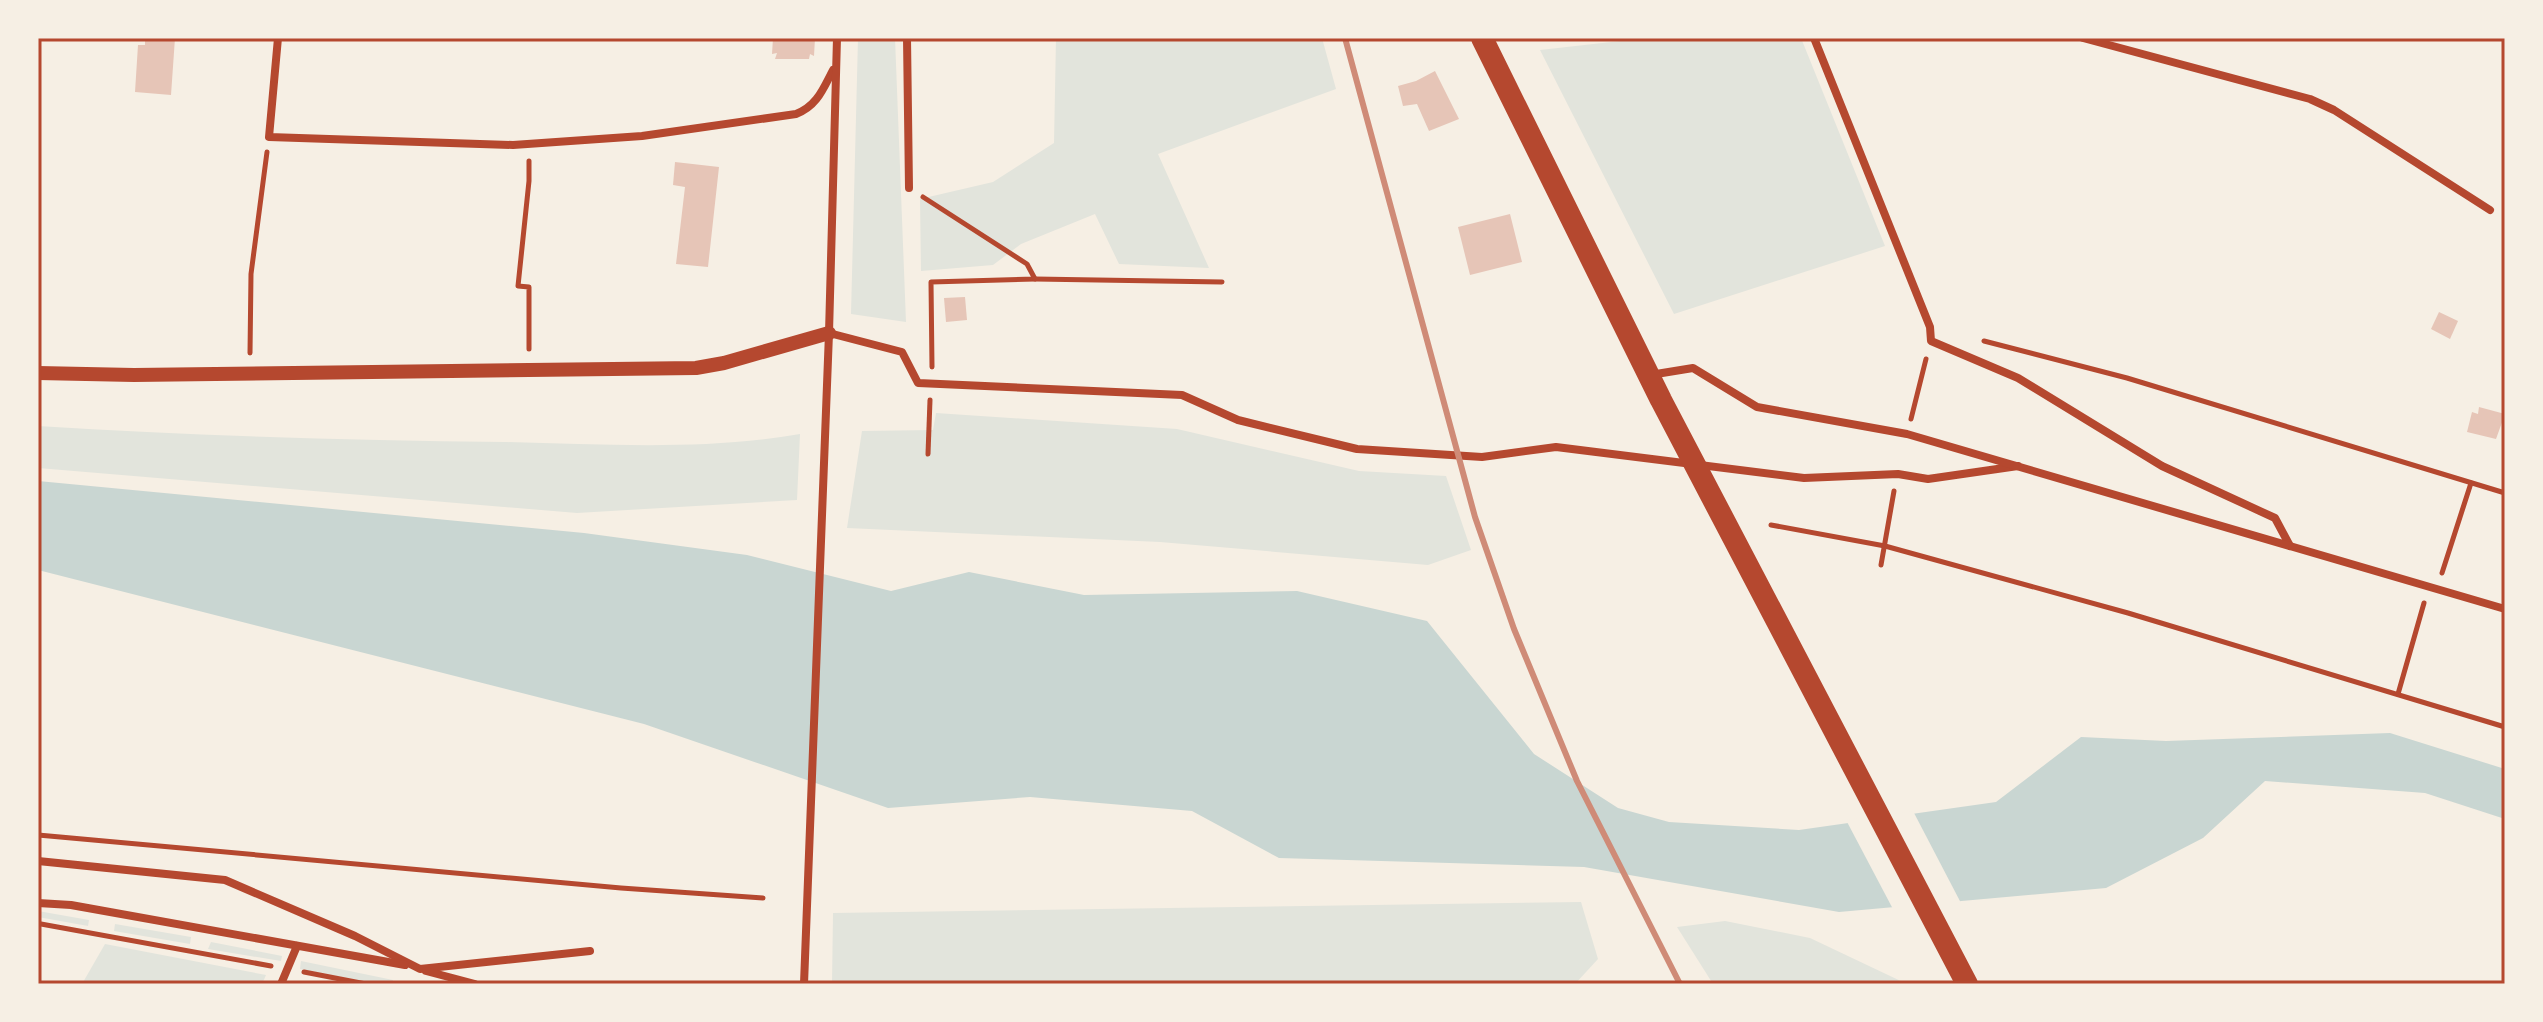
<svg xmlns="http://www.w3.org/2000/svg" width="2543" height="1022" font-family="'Roboto Condensed',sans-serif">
	<rect width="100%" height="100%" fill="#f6efe4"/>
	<!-- green -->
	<g fill="#e2e4dc">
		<path d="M858,38H895L906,322L851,314Z"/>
		<path d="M1056,38H1322L1336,89L1158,154L1209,268L1119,264L1095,214L1021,244L993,265L921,271L920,199L993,182L1054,143Z"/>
		<path d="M1630,38H1801L1885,246L1674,314L1540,50L1629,40Z"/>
		<path d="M936,413L1177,429L1359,471L1446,476L1471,550L1428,565L1160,542L847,528L862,431L933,430Z"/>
		<path d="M38,426C193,436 349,440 504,442C602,444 703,451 800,434L797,500L577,513L38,468Z"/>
		<path d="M1581,902L1598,959L1575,984H832L833,913Z"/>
		<path d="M38,911L89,920L88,926L38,917Z"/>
		<path d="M1725,921L1810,938L1907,984H1713L1677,927Z"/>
		<path d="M115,924L191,937L190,944L114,931Z"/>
		<path d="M211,942L282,956L281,961L208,949Z"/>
		<path d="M105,944L266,975L262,984H82Z"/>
		<path d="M301,961L393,980L392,984H378L300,969Z"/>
	</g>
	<!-- water -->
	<path fill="#c9d6d2" d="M38,481L584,533L747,555L891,591L969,572L1084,595L1297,591L1427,621L1534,754L1618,808L1669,822L1799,830L1996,802L2081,737L2166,741L2390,733L2505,769V819L2425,793L2265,781L2203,838L2106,888L1839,912L1584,867L1279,858L1192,811L1030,797L888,808L644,724L38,570Z"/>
	<!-- pier -->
	<path fill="#f6efe4" d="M1913,811L1962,905L1894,911L1846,820Z"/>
	<!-- building -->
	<g fill="#e6c5b7">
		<path d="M145,38H175L171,95L135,92L138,45H145Z"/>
		<path d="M773,38H815L814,56L810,54L809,59H775L777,53L772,54Z"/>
		<path d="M1435,71L1459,119L1429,131L1417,104L1403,106L1398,86L1416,81Z"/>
		<path d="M675,162L719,167L708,267L676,264L685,187L673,185Z"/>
		<path d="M1510,214L1522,262L1470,275L1458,227Z"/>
		<path d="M965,297L967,320L946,322L944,298Z"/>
		<path d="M2439,312L2458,321L2450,339L2431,329Z"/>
		<path d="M2479,407L2505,414L2496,439L2467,432L2472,412L2478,414Z"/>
	</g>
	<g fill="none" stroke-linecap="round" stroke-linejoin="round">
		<!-- path -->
		<g stroke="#b5482f" stroke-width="5">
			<path d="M529,161V181L518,286L529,287V349"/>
			<path d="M923,197L1027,264L1035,279L931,282L932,367"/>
			<path d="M1035,279L1222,282"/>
			<path d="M1984,341L2127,378L2505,493"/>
			<path d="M250,353L251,274L267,152"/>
			<path d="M1911,419L1926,359"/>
			<path d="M928,454L930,400"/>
			<path d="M1771,525L1885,546L2128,613L2505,727"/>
			<path d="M1881,565L1894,491"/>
			<path d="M2442,573L2471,483"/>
			<path d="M2398,694L2424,603"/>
			<path d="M38,835L621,888L763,898"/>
			<path d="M41,924L271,966"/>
			<path d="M304,972L366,984"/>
		</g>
		<!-- minor -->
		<g stroke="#b5482f" stroke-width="8">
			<path d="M278,38L269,137L513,145L642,136L796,114C817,106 823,89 833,70"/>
			<path d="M907,38L909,188"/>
			<path d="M1814,38L1930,327L1931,341L2018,378L2162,466L2275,518L2290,546"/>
			<path d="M2083,38L2310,99L2334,110L2490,210"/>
			<path d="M829,333L902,352L918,383L1182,395L1238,420L1357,449L1482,457L1556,447L1804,478L1898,474L1928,479L2018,466"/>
			<path d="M1650,375L1693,368L1757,407L1907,434L2505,609"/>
			<path d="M38,861L225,880L355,936L420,969L590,951"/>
			<path d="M38,903L71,905L405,965"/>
			<path d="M426,971L475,984"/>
			<path d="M281,984L297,946"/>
			<path d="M804,984L829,333L837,38"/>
		</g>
		<!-- tertiary -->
		<path stroke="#b5482f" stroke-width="14" d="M38,373L134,375L696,368L724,363L829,333"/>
		<!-- trunk -->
		<path stroke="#b5482f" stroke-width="22" d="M1482,38L1661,400L1967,984"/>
		<!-- rail -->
		<path stroke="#cf8b77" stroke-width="6" d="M1345,38L1475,517L1514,629L1577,781L1680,984"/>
	</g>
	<!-- border -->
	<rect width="2543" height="1022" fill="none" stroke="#f6efe4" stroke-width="80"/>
	<rect x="40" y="40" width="2463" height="942" fill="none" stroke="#b5482f" stroke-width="3"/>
</svg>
